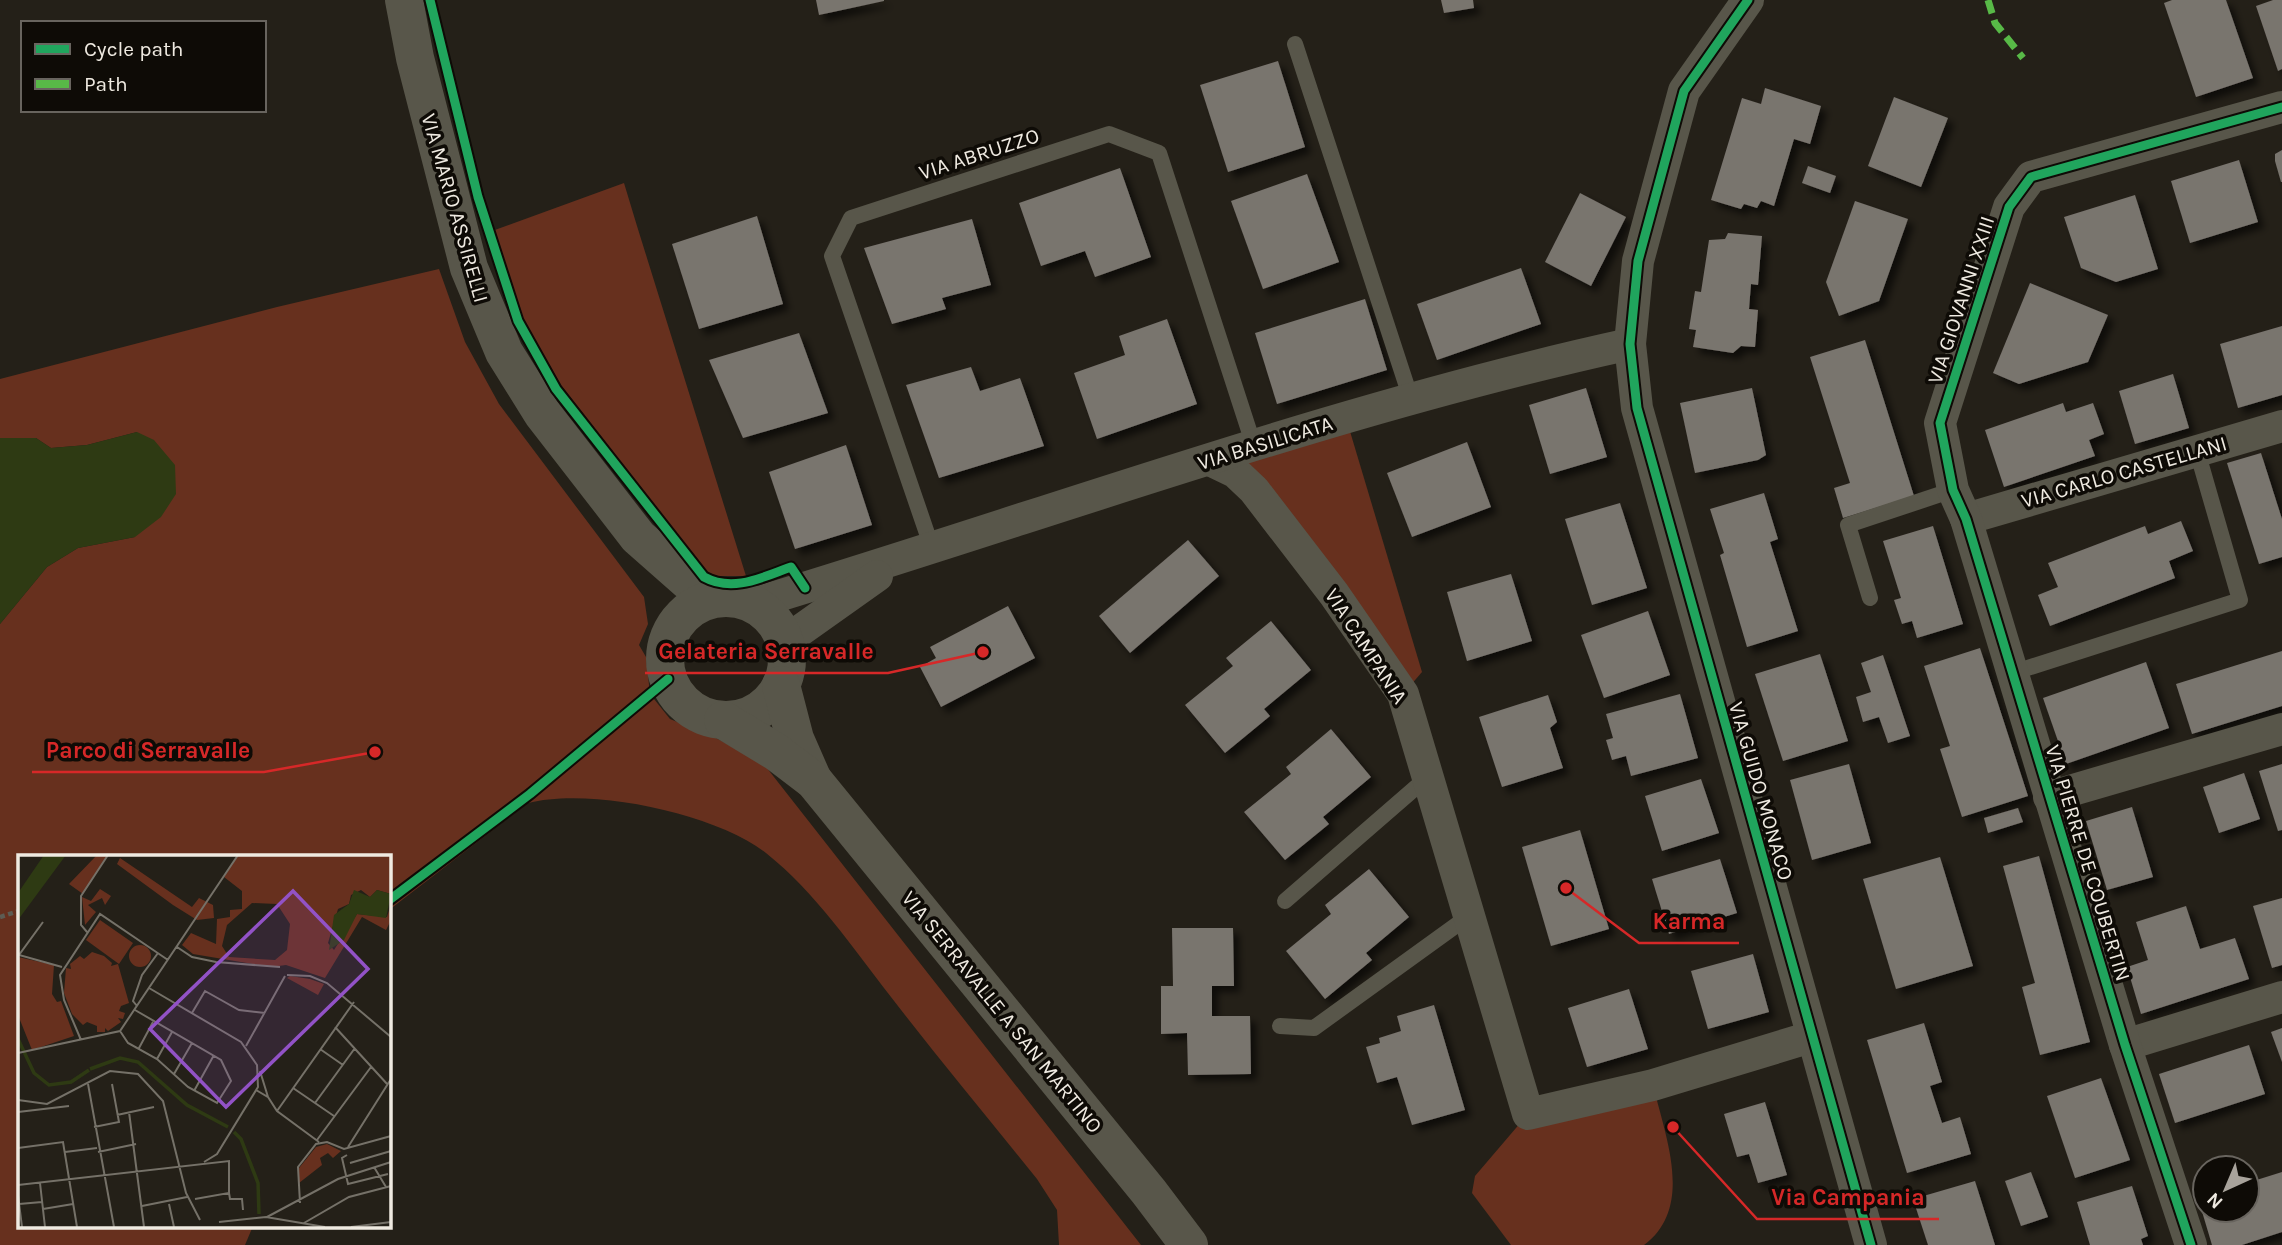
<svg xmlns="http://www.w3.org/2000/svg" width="2282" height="1245" font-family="Karla,sans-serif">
	<defs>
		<filter id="shadow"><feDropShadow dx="6" dy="6" stdDeviation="3.5" flood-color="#0009"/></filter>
	</defs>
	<rect width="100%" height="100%" fill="#242018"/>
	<!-- green -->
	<g fill="#67301e">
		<path d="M624,183L637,226L746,576H717L706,572L561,385L523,319L492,231Z"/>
		<path d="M439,269L465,342L499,404L644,597L648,624L639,645L646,657L650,694L670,719L714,737L763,763L1141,1245H1059L1057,1210L1037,1179C988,1118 938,1058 891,997C852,947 816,893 766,853C715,813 590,787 528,803L389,910L388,856H19V1226H253L245,1245H0V624L47,567L78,548L135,537L137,432L87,445L51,448L36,438H0V379L277,307Z"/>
		<path d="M1346,418L1422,672L1403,694L1210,460Z"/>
		<path d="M1653,1085C1665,1136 1695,1207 1644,1245H1511L1472,1193L1475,1176L1528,1114Z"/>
	</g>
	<!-- water -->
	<path fill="#2e3a13" d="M137,432L154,440L175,465L176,494L161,517L135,537L78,548L47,567L0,624V438H36L51,448L87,445Z"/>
	<!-- building -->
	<g fill="#79746e" filter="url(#shadow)">
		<path d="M816,0H884V1L819,15Z"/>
		<path d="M1441,0H1473L1474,8L1444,13Z"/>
		<path d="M2172,0H2226L2253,78L2196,97L2164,3Z"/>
		<path d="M2273,0H2282V69L2278,71L2256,6Z"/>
		<path d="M1278,61L1305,147L1228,172L1200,85Z"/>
		<path d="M1765,88L1821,106L1810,144L1794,139L1774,206L1761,201L1757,208L1744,204L1741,209L1711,200L1742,98L1761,104Z"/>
		<path d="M1894,97L1948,118L1921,187L1868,166Z"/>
		<path d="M2282,150V182H2281L2275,161V154Z"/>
		<path d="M2239,160L2258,222L2190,243L2171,181Z"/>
		<path d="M1808,166L1836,176L1830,193L1802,183Z"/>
		<path d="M1120,168L1151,257L1095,277L1085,251L1041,266L1019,203Z"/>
		<path d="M1307,174L1339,262L1263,289L1231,201Z"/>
		<path d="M1580,193L1626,217L1591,286L1545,262Z"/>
		<path d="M2135,195L2158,269L2116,282L2081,268L2064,217Z"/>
		<path d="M1855,201L1908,219L1879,301L1839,316L1826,282Z"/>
		<path d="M757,216L783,304L699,329L672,244Z"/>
		<path d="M972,219L991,285L942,298L946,309L892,324L864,248Z"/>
		<path d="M1728,233L1762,236L1758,285L1751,284L1749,309L1758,310L1755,347L1741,346L1733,353L1693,347L1696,330L1689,329L1695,291L1701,292L1709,240L1725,239Z"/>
		<path d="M1521,268L1541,324L1437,360L1417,304Z"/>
		<path d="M2030,283L2108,315L2088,362L2019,384L1993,373Z"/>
		<path d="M1365,299L1387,370L1277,404L1255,333Z"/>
		<path d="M1167,319L1197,404L1097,439L1074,373L1125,355L1119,336Z"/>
		<path d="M2282,326V395L2238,408L2220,344Z"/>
		<path d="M799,333L828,413L743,438L709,360Z"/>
		<path d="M1865,340L1914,496L1843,518L1834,488L1850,483L1810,357Z"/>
		<path d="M971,367L980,391L1020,378L1044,446L939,478L906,385Z"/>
		<path d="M2173,374L2189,428L2135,444L2119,391Z"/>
		<path d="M1586,388L1607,457L1550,474L1529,405Z"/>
		<path d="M1752,388L1766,455L1758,460L1695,473L1680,403Z"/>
		<path d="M2063,403L2066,412L2093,403L2104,434L2089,440L2095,456L2004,487L1985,430Z"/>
		<path d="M1467,442L1491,507L1412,537L1387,473Z"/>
		<path d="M846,445L872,525L795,549L769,472Z"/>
		<path d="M2261,453L2282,519V557L2259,564L2227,463Z"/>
		<path d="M1764,493L1778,539L1770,542L1798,631L1747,647L1720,555L1724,553L1710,509Z"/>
		<path d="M1620,503L1647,588L1592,605L1565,519Z"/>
		<path d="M2181,521L2193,551L2169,561L2175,578L2050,626L2038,595L2058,587L2048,563L2145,526L2148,534Z"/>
		<path d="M1933,526L1963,624L1917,638L1912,621L1902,624L1894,600L1901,598L1883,541Z"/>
		<path d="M1188,540L1219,576L1130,653L1099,616Z"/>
		<path d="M1511,574L1532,641L1467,661L1447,592Z"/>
		<path d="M1008,606L1035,658L941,707L920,667L936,658L930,647Z"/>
		<path d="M1648,611L1670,675L1604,698L1581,635Z"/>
		<path d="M1271,621L1311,670L1264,709L1270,716L1225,753L1185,705L1233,666L1226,658Z"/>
		<path d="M1980,648L2028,796L1962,817L1940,749L1950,746L1924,666Z"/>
		<path d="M2282,651V706L2192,734L2176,684Z"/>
		<path d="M1820,654L1848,741L1783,761L1755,674Z"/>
		<path d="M1883,655L1910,736L1888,743L1879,717L1863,722L1856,697L1871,692L1861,663Z"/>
		<path d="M2146,662L2169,728L2066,764L2043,698Z"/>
		<path d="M1680,694L1698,758L1631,776L1626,756L1612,760L1606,740L1613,738L1606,714Z"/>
		<path d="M1548,695L1557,722L1550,728L1563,768L1502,787L1479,717Z"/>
		<path d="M1331,729L1371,777L1323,817L1329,824L1285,860L1244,812L1291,774L1286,767Z"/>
		<path d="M1849,764L1871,843L1812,860L1790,780Z"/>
		<path d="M2282,764V830L2278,831L2259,771Z"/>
		<path d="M2244,773L2260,819L2219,833L2203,787Z"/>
		<path d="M1701,779L1719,833L1662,851L1645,796Z"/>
		<path d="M2132,807L2153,877L2107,890L2086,821Z"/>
		<path d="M2018,808L2023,822L1988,833L1984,818Z"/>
		<path d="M1580,830L1609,929L1551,946L1522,847Z"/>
		<path d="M2039,856L2090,1042L2040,1055L2022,987L2035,983L2003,866Z"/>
		<path d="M1940,857L1973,966L1896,989L1863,879Z"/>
		<path d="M1720,859L1737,913L1669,934L1652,879Z"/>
		<path d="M1369,869L1409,917L1366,953L1372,960L1325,999L1286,951L1331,914L1325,905Z"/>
		<path d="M2282,898V965L2272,968L2253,906Z"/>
		<path d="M2186,906L2200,949L2235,938L2249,979L2141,1014L2127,967L2148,960L2136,922Z"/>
		<path d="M1172,928H1233L1234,986H1212V1016H1250L1251,1074L1188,1075L1187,1033L1161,1034V986H1173Z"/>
		<path d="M1753,954L1769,1012L1708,1029L1691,971Z"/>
		<path d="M1629,989L1648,1049L1587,1067L1568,1008Z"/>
		<path d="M1434,1005L1465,1110L1412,1125L1397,1077L1377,1083L1366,1047L1380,1043L1379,1038L1401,1031L1397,1016Z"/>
		<path d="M1924,1023L1942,1082L1930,1086L1942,1123L1960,1117L1971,1154L1907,1173L1867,1040Z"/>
		<path d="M2282,1028V1062L2271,1032Z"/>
		<path d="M2249,1045L2265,1094L2175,1123L2159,1074Z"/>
		<path d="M2101,1078L2130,1160L2075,1178L2047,1096Z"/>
		<path d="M1765,1102L1787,1175L1758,1183L1749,1154L1737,1157L1724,1114Z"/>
		<path d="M2031,1172L2048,1217L2021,1226L2005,1181Z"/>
		<path d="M2282,1172V1232L2242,1245H2212L2198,1198L2205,1196V1210H2247V1183Z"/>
		<path d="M1975,1181L1995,1245H1928L1913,1199Z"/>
		<path d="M2132,1186L2148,1236L2141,1239L2143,1245H2090L2077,1202Z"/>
	</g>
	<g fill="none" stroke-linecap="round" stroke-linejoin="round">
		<!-- path -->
		<path stroke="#5d5c53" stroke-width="4.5" stroke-dasharray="5 3.5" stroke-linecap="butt" d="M0,917L19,911"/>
		<!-- service -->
		<g stroke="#58564a" stroke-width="16">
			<path d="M1295,44L1411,399"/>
			<path d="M932,548L832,256L851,218L1109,134L1159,153L1254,446"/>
			<path d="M1870,598L1848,525L1953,490"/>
			<path d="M2012,673L2240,600L2197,451"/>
			<path d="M1285,901L1429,776"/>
			<path d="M1280,1026L1314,1028L1469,916"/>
		</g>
		<!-- minor -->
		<g stroke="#58564a" stroke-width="32">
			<path d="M1748,0L1684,91L1638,261L1630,344L1637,408L1871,1245"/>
			<path d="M1210,460L1235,472L1254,490L1334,594L1403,694L1528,1114L1653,1085L1811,1037"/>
			<path d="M1966,519L2282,426"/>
			<path d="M752,604C1044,516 1332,409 1630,344"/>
			<path d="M784,642L877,576"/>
			<path d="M2049,797L2282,729"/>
			<path d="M2125,1045L2282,997"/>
			<path d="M2191,1245L2125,1045L1966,519L1953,490L1940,423L2009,207L2031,177L2282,107"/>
		</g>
		<!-- tertiary -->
		<g stroke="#58564a" stroke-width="38">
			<path d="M404,0L415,58L469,268L504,352L542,413L638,537L697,589L719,598"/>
			<circle cx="726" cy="659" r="61"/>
			<path d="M781,685L795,739L813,780"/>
			<path d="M723,720L776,752L814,781L1149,1192L1189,1245"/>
		</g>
		<!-- quiet -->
		<path stroke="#58b947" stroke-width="7" stroke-dasharray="14 7" stroke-linecap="butt" d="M1988,0L1995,23L2023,58"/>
		<!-- cycleway casing -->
		<g stroke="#0e0b06" stroke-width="13">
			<g id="cycleway">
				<path d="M430,0L478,197L518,321L556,389L704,577C733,593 763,577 791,567L805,588"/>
				<path d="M1748,0L1684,91L1638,261L1630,344L1637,408L1871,1245"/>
				<path d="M388,901L530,794L668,679"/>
				<path d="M2191,1245L2125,1045L1966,519L1953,490L1940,423L2009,207L2031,177L2282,107"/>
			</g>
		</g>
		<!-- cycleway -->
		<use href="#cycleway" stroke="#20a55d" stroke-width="9"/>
	</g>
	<g text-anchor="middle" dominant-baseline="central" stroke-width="7" stroke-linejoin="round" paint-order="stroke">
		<!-- street labels -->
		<g font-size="21" fill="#efeae1" stroke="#0e0b06">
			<text transform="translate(979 154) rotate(-18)">VIA ABRUZZO</text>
			<text transform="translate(455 208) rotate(74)">VIA MARIO ASSIRELLI</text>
			<text transform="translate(1961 300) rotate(-72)">VIA GIOVANNI XXIII</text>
			<text transform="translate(1265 443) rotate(-17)">VIA BASILICATA</text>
			<text transform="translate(2124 472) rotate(-16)">VIA CARLO CASTELLANI</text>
			<text transform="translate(1366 646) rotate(57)">VIA CAMPANIA</text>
			<text transform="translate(1761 791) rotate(74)">VIA GUIDO MONACO</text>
			<text transform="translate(2088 863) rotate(73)">VIA PIERRE DE COUBERTIN</text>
			<text transform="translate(1002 1012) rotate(51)">VIA SERRAVALLE A SAN MARTINO</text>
		</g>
	</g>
	<!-- overview -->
	<g transform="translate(18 855)">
		<rect width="373" height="373" fill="#242018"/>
		<path d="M79,0H90L65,39L51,29ZM220,0H373V39L359,35L352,42L343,35L333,40L331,49L320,54L310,88L316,95L339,59L369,62L373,49V65L368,75L344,62L307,123L268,110L253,112L175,99L164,90L173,78L198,89L199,64L212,62V55L224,54V36L206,22ZM234,48L259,49L272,69L269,95L257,105L211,102L204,91L209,70ZM102,3L174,52L181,43L195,50L196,63L179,65L155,50L99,9ZM82,34L93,41L87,50L84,43L70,50L78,57L67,70L64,42L73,46ZM82,65L115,88L101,109L68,85ZM111 101a11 11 0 1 1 22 0a11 11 0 1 1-22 0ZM74,97L86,101L94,108L93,111L100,109L111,148L103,151L101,156L107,158L105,164L100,163L103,167L90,176L87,173V177H79V171L69,167L65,170L54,159L46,138L48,113L53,114L52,109L62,101L66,104ZM0,102L36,110L34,139L39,147L43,146L56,181L14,195L0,160ZM272,121L292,124L306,129L300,140L269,123ZM309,289L323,296L315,303L310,298L302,303L304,310L281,328V313L298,292Z" fill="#67301e" fill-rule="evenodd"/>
		<path d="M26,0H48L0,65V38ZM336,35L352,42L359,35L373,39L368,63L339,59L326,85L311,95L316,60L331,49Z" fill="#2e3a13"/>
		<path fill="none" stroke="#2e3a13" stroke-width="3.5" d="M0,184L16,218L31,230L53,227L71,215M72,214L102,203L120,207L169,250L210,272M216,277L223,284L240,328L241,359"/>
		<path fill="none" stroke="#757168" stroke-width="2" d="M25,67L1,100L44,112M69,77L63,70V41L90,0M159,92L174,102L198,107L262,112M269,120L292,121L309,128L373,182M131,133L223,187L239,210L240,232L199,299L186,307M119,151L115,146L124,120L140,98M174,158L187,136L221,155L247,158M317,172L370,230M102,176L110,188L139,204L170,232L199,248L213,226L203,205L117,155M63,185L46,145L42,120L82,59L150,105M228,191L267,121M121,193L135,167M302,194L325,210M0,198L102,176L220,0M139,204L154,177M156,219L174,188M70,229L96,372M275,233L316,261M238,235L250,242L242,216M176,236L196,200M250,242L259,256L301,287M0,245L29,249L92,216L120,219L145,246L168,338L182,365M297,248L337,193M259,256L336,147M0,257L51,251M111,257L126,372M99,260L136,252M76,272L101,267L94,229M299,285L353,212M330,292L373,224M0,293L45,287L59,372M47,297L79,293M80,297L118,289M329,300L324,303L330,329L370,319M332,308L373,296M356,312L368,332M22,328L27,372M0,330L211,306V338L177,344M211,338L212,344H224L225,355M0,340L4,372M282,348L280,312L298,289L309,287L326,294L373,281M1,349L24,347M151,349L156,372M124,351L169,342M25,354L55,349M249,362L320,324L373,307M201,367L248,362L307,372M286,368L331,342L373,331M333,372L373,367"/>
		<path fill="#9252c6" fill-opacity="0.15" stroke="#9252c6" stroke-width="3.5" d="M275,36L350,114L208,252L132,174Z"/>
		<rect width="373" height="373" fill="none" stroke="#efeae1" stroke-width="3.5"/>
	</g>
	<!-- callouts -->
	<path fill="none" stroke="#d62828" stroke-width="2.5" d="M983 652L888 673H645M375 752L264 772H32M1566 888L1639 943H1739M1673 1127L1757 1219H1939"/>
	<g fill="#d62828" stroke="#0e0b06" stroke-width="2.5">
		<circle cx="983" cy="652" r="7"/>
		<circle cx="375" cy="752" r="7"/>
		<circle cx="1566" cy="888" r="7"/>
		<circle cx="1673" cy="1127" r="7"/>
	</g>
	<g font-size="23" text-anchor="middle" font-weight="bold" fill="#d62828" stroke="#0e0b06" stroke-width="7" stroke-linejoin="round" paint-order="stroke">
		<text x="766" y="659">Gelateria Serravalle</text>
		<text x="148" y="758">Parco di Serravalle</text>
		<text x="1689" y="929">Karma</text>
		<text x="1848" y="1205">Via Campania</text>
	</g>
	<!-- legend -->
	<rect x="21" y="21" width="245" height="91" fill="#0e0b06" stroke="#68645e" stroke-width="2"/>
	<rect x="35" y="44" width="35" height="10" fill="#20a55d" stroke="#68645e" stroke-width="2"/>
	<text x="84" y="56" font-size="21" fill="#efeae1">Cycle path</text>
	<rect x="35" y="79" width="35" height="10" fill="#58b947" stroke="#68645e" stroke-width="2"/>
	<text x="84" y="91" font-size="21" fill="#efeae1">Path</text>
	<!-- north arrow -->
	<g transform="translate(2226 1189) rotate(224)"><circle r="33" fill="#0e0b06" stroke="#68645e" stroke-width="2"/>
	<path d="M0-5L12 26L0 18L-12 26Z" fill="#a8a39b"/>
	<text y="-10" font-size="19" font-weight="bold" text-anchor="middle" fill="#efeae1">N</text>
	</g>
</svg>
